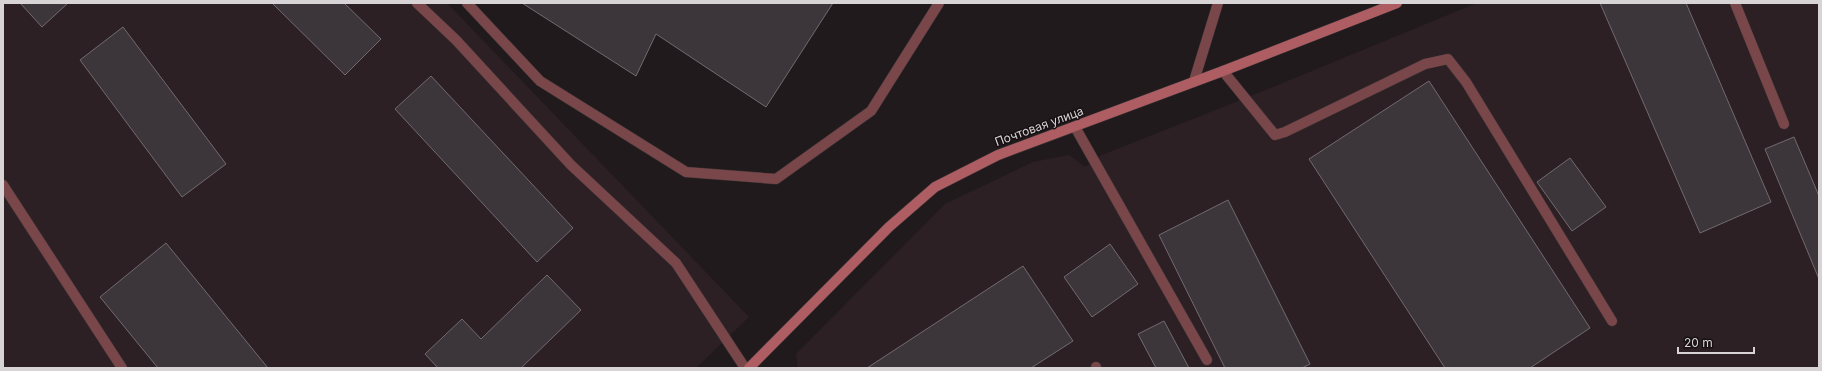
<svg xmlns="http://www.w3.org/2000/svg" width="1822" height="371" font-family="Inter,sans-serif">
	<rect width="100%" height="100%" fill="#211a1c"/>
	<!-- built -->
	<g fill="#2d2025">
		<path d="M3,3H447L749,317L696,368H3Z"/>
		<path d="M1477,3H1819V368H798L796,354L945,204L1033,162L1069,155L1085,167L1102,155L1251,96Z"/>
	</g>
	<!-- building -->
	<g fill="#3c363b" stroke="#716a6f">
		<path d="M20,3H68L42,27Z"/>
		<path d="M272,3H344L381,39L345,75Z"/>
		<path d="M522,3H833L766,107L656,34L636,76Z"/>
		<path d="M1600,3H1686L1771,202L1700,233Z"/>
		<path d="M123,27L226,164L182,197L80,60Z"/>
		<path d="M431,76L573,228L537,262L395,109Z"/>
		<path d="M1429,81L1590,328L1530,368H1445L1309,159Z"/>
		<path d="M1794,137L1819,196V279L1765,149Z"/>
		<path d="M1570,158L1606,207L1572,231L1537,182Z"/>
		<path d="M1228,200L1310,364L1302,368H1225L1159,235Z"/>
		<path d="M166,243L268,368H158L100,297Z"/>
		<path d="M1110,244L1138,284L1092,317L1064,277Z"/>
		<path d="M1023,266L1073,341L1031,368H867Z"/>
		<path d="M547,275L581,310L521,368H438L425,354L462,319L481,339Z"/>
		<path d="M1164,321L1189,368H1156L1138,334Z"/>
	</g>
	<g fill="none" stroke-linecap="round" stroke-linejoin="round">
		<!-- lane casing -->
		<g stroke="#3b3436" stroke-width="11">
			<g id="lane">
				<path d="M417,3L456,40L571,165L676,263L745,368"/>
				<path d="M467,3L540,81L686,172L776,179L871,111L939,3"/>
				<path d="M1735,3L1784,124"/>
				<path d="M1223,71L1275,135L1285,132L1425,64L1448,59L1466,82L1612,321"/>
				<path d="M1075,127L1207,360"/>
				<path d="M3,185L122,368"/>
				<path d="M1096,367V368"/>
			</g>
		</g>
		<!-- street casing -->
		<g stroke="#3b3436" stroke-width="11">
			<path id="street" d="M1194,81L1218,3"/>
		</g>
		<!-- secondary casing -->
		<g stroke="#3b3436" stroke-width="11">
			<path id="secondary" d="M749,368L889,227L935,187L998,155L1223,71L1397,3"/>
		</g>
		<!-- lane -->
		<use href="#lane" stroke="#794649" stroke-width="10"/>
		<!-- street -->
		<use href="#street" stroke="#794649" stroke-width="10"/>
		<!-- secondary -->
		<use href="#secondary" stroke="#ae5d62" stroke-width="10"/>
	</g>
	<g text-anchor="middle" dominant-baseline="central" stroke-width="3" stroke-linejoin="round" paint-order="stroke">
		<!-- street labels -->
		<g font-size="12" fill="#d8d4d5" stroke="#171113">
			<text transform="translate(1039 126) rotate(-20)">Почтовая улица</text>
		</g>
	</g>
	<!-- border -->
	<rect width="1822" height="371" fill="none" stroke="#d8d4d5" stroke-width="8"/>
	<!-- scale -->
	<path d="M1678 347v6h76v-6" fill="none" stroke="#d8d4d5" stroke-width="2"/>
	<text x="1684" y="347" font-size="12" fill="#d8d4d5" stroke="#171113" stroke-width="3" paint-order="stroke">20 m</text>
</svg>
